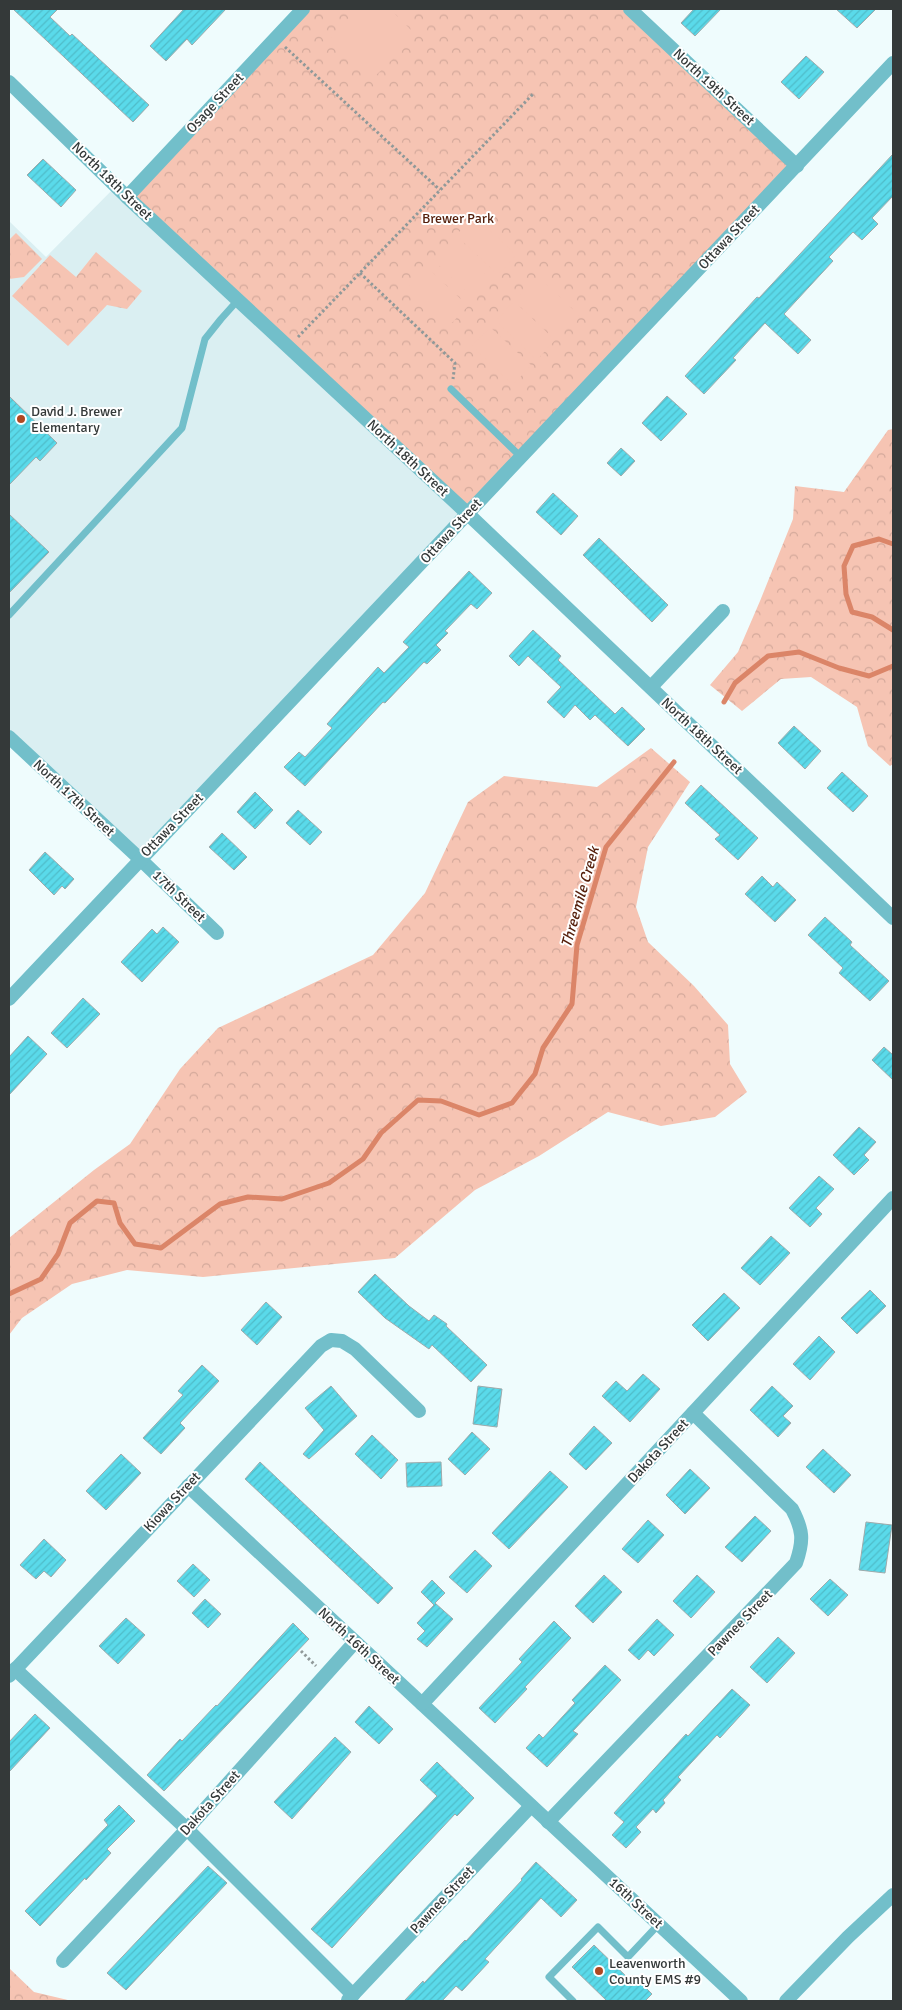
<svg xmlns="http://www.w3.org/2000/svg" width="902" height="2010" font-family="Signika,sans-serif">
	<defs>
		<pattern id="forest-crowns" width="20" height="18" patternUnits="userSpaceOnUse" patternTransform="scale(1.25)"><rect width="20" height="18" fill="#f6c4b3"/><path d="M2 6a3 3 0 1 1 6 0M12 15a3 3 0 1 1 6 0" fill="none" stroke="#d4a99b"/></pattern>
		<pattern id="building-hatch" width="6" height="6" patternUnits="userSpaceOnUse" patternTransform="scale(1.25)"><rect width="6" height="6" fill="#5adaea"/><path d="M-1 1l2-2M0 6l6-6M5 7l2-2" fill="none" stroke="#4fbcc9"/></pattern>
	</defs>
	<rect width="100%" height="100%" fill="#effcfd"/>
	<!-- built -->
	<path fill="#daeff2" d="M116,186L468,514L140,859L9,736V221L46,257Z"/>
	<!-- forest -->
	<g fill="url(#forest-crowns)">
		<path d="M303,9H630L797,166L468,514L127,197Z"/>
		<path d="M16,233L42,259L24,277L9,279V240Z"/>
		<path d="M96,252L142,291L127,309L107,305L68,346L12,296L50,255L76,277Z"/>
		<path d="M893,429V764L890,766L868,746L857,707L811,677L781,679L742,711L710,685L738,652L760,601L793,519L795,486L844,492L888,430Z"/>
		<path d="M651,748L690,782L648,847L636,907L648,942L694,986L728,1025L730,1064L747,1092L715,1117L661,1126L608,1112L539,1156L475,1190L395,1258L203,1277L127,1270L72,1284L22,1318L9,1335V1238L94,1170L130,1144L180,1069L218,1028L373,955L425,893L468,802L504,776L597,787Z"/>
		<path d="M9,1968L34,1992L72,2001H9Z"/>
	</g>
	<!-- pitch -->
	<g fill="#f6c4b3">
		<path d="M358,9H390L417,36L372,79L330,36Z"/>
		<path d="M475,216L516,255L498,275L456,235Z"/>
		<path d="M451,241L492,280L474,299L433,260Z"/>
		<path d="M427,267L468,306L450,325L409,286Z"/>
		<path d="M538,276L579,315L561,334L520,295Z"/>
		<path d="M514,301L555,340L537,360L496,321Z"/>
		<path d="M490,327L531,365L513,385L472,346Z"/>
	</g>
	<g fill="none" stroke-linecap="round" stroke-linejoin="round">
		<!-- stream -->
		<g stroke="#db8568" stroke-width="5">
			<path d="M893,544L879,539L853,546L844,566L846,594L852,612L872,617L893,630"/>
			<path d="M724,702L735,683L768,656L799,652L839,668L869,676L893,666"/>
			<path d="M9,1294L41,1279L58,1254L70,1223L97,1201L114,1203L120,1223L135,1244L161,1248L220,1204L248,1197L282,1199L329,1183L363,1159L381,1133L418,1100L441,1101L479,1115L512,1103L535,1074L543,1048L572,1004L577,945L606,847L674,762"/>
		</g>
	</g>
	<!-- building -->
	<g fill="url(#building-hatch)" stroke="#9eaaab">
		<path d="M13,9H58L50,17L70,36L72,34L149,105L133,122Z"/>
		<path d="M184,9H226L192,45L187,39L166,61L150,46Z"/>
		<path d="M694,9H721L695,36L681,23Z"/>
		<path d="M836,9H876L857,28Z"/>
		<path d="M806,56L824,72L799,99L781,82Z"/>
		<path d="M893,154V196L872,218L878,224L862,240L853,232L829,257L833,261L784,314L811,340L798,354L765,323L733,358L736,360L704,394L685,376L757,297L759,298Z"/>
		<path d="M43,159L76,190L61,207L27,175Z"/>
		<path d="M9,396L57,443L40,461L36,457L9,485Z"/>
		<path d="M667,396L687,414L661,441L642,423Z"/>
		<path d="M621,448L635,461L621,476L607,463Z"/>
		<path d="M553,493L578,516L561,535L536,512Z"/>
		<path d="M9,514L49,552L9,593Z"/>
		<path d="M599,538L668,605L652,622L583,555Z"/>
		<path d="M469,571L492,593L477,609L471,604L445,631L448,633L436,645L441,650L427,664L424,662L385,703L383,702L305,786L284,767L299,752L305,757L332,728L327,724L378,667L384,673L409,647L403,642Z"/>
		<path d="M533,630L561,656L558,660L615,714L622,707L645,729L628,746L595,715L590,720L575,705L564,718L547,702L561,687L528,656L519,666L509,656Z"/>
		<path d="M794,726L821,751L805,769L778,743Z"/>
		<path d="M842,772L868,796L853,812L827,788Z"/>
		<path d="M701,785L758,838L738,860L715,839L720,835L685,803Z"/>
		<path d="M255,792L273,810L255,829L237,812Z"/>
		<path d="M298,810L322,832L310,845L286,823Z"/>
		<path d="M222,833L247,857L234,870L209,847Z"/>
		<path d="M45,852L74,879L65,889L62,886L54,895L29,870Z"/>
		<path d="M762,876L773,887L777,882L796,900L775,922L745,894Z"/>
		<path d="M825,917L852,942L850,945L889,981L870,1001L839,973L843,968L808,935Z"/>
		<path d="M163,927L179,942L142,982L121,962L152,929L157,934Z"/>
		<path d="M83,998L100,1014L67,1048L51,1033Z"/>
		<path d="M28,1036L47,1054L9,1095V1057Z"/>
		<path d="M884,1047L893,1055V1080L872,1060Z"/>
		<path d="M859,1127L876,1142L864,1155L869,1160L854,1175L833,1155Z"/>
		<path d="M819,1176L834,1189L816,1208L822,1214L810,1227L789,1208Z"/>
		<path d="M771,1236L790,1253L760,1285L741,1268Z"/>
		<path d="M375,1274L409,1306L429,1321L434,1315L447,1324L446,1326L487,1365L471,1382L432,1345L429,1349L385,1318L358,1292Z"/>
		<path d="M870,1290L886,1306L857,1334L841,1318Z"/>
		<path d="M724,1293L740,1308L708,1341L692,1325Z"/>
		<path d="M266,1302L282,1317L257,1345L241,1330Z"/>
		<path d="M819,1336L835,1352L810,1380L793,1364Z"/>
		<path d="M202,1365L219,1381L180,1423L185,1428L161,1454L143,1438L183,1395L178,1391Z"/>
		<path d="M643,1374L660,1389L630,1422L602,1396L616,1381L627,1391Z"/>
		<path d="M331,1386L357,1416L309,1459L303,1454L324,1430L305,1408Z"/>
		<path d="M478,1386L502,1389L497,1427L473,1424Z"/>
		<path d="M772,1386L793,1406L783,1416L791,1423L778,1437L750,1410Z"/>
		<path d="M594,1426L612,1443L586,1470L569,1454Z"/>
		<path d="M472,1432L490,1449L465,1475L448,1459Z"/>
		<path d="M372,1435L398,1460L381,1479L355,1454Z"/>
		<path d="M823,1449L851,1475L834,1493L806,1467Z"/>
		<path d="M121,1454L141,1473L106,1510L86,1491Z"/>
		<path d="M260,1462L393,1588L378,1604L245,1479Z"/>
		<path d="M441,1462L442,1486L407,1487L406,1463Z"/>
		<path d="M690,1469L710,1488L685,1514L666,1495Z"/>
		<path d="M550,1471L568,1487L509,1549L492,1533Z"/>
		<path d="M755,1516L771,1531L742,1562L725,1547Z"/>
		<path d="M648,1520L664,1535L638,1563L622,1549Z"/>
		<path d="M866,1522L892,1525L885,1573L859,1570Z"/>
		<path d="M44,1539L66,1560L51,1577L44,1571L36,1579L20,1565Z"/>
		<path d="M475,1550L492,1566L467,1593L449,1577Z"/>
		<path d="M193,1564L210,1580L194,1597L177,1581Z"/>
		<path d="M604,1575L622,1592L593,1623L575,1606Z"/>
		<path d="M697,1575L715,1592L691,1618L673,1601Z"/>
		<path d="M830,1579L848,1595L828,1616L810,1599Z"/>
		<path d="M432,1580L445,1593L435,1603L453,1619L427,1647L417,1639L425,1631L417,1623L434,1605L421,1592Z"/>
		<path d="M205,1599L221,1614L208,1628L192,1613Z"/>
		<path d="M126,1618L145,1635L118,1664L99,1646Z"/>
		<path d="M657,1619L674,1635L654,1656L648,1650L639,1660L628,1650Z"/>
		<path d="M554,1621L571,1638L525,1687L527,1689L495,1723L479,1708L522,1662L519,1659Z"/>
		<path d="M293,1623L309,1639L164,1791L147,1775L180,1739L182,1741L216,1705L217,1706Z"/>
		<path d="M778,1637L795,1653L767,1683L750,1667Z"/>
		<path d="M605,1665L621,1680L573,1731L578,1734L547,1767L526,1748L539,1734L543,1738L575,1703L572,1700Z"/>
		<path d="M732,1689L750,1705L720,1738L717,1735L678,1777L681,1780L663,1800L665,1803L656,1813L653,1809L636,1827L641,1832L626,1848L612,1835L624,1822L614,1813L686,1734L688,1736Z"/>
		<path d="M369,1706L393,1729L379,1744L355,1722Z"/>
		<path d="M35,1714L50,1728L9,1772V1742Z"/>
		<path d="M335,1737L351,1752L292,1819L274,1802Z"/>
		<path d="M437,1762L474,1798L457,1816L455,1814L399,1874L332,1948L311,1929L437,1796L420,1780Z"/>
		<path d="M119,1805L135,1821L107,1849L111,1853L86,1880L85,1878L40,1926L25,1911L108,1825L104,1820Z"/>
		<path d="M536,1862L577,1900L561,1917L541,1898L485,1959L489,1962L462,1991L456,1986L442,2001H404L423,1981L424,1983L465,1940L466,1941L522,1880L521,1879Z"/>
		<path d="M208,1866L227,1883L126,1990L107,1973Z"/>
		<path d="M594,1945L629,1979L633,1975L652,1994L645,2001H607L572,1967Z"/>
	</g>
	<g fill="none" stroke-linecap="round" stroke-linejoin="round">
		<!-- path -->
		<g stroke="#909999" stroke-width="3" stroke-dasharray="2.5 2.5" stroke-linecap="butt">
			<path d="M285,47L440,190"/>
			<path d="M360,273L455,363L453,379"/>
			<path d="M298,337L534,93"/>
			<path d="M301,1651L316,1666"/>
		</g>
		<!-- service -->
		<g stroke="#72bfca" stroke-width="7">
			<path d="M451,389L521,457"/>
			<path d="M9,615L182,428L205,339L221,319L238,300"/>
			<path d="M573,2001L549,1977L598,1927L628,1957L659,1924"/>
		</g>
		<!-- minor -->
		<g stroke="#72bfca" stroke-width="14">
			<path d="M630,9L797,166"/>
			<path d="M9,82L127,197L468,514L893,918"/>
			<path d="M127,197L303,9"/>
			<path d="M651,687L723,611"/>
			<path d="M9,737L140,859L217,933"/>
			<path d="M9,999L893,63"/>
			<path d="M188,1486L741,2001"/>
			<path d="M15,1669L187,1829L353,1995"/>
			<path d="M9,1676L321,1346L331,1340L342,1341L355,1349L419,1411"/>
			<path d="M422,1704L893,1198"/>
			<path d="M548,1822L796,1563C804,1540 803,1530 792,1509L693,1413"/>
			<path d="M63,1961L187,1829L355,1642"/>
			<path d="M348,2000L531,1806"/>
			<path d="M786,2001L848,1937L893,1895"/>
		</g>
	</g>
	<!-- markers -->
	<g fill="#af4822" stroke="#fff" stroke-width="2">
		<circle cx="21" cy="419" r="5"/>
		<circle cx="599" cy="1971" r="5"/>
	</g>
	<g text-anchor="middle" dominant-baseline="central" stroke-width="4" stroke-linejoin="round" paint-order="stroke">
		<!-- street labels -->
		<g font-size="14" fill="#343939" stroke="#fff">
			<text transform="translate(714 87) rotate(43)">North 19th Street</text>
			<text transform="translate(215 103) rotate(-47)">Osage Street</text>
			<text transform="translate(112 181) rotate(44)">North 18th Street</text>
			<text transform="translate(729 237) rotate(-47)">Ottawa Street</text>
			<text transform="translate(408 458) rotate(43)">North 18th Street</text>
			<text transform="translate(451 531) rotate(-47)">Ottawa Street</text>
			<text transform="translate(702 736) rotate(43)">North 18th Street</text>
			<text transform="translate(74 798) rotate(43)">North 17th Street</text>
			<text transform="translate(172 825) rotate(-46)">Ottawa Street</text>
			<text transform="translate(179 896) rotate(44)">17th Street</text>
			<text transform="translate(658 1451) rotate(-47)">Dakota Street</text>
			<text transform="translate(172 1502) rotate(-47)">Kiowa Street</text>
			<text transform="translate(740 1623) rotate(-46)">Pawnee Street</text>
			<text transform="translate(359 1646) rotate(43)">North 16th Street</text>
			<text transform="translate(210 1803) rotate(-48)">Dakota Street</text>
			<text transform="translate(442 1900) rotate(-47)">Pawnee Street</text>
			<text transform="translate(636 1903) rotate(43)">16th Street</text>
		</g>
		<!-- park labels -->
		<g font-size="14" fill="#541e0a" stroke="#fff">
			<text x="458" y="218">Brewer Park</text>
		</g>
		<!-- poi labels -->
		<g font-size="14" fill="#343939" stroke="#fff" text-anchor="start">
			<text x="31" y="411">David J. Brewer<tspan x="31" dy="16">Elementary</tspan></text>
			<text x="609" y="1963">Leavenworth<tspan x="609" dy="16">County EMS #9</tspan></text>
		</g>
		<!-- water labels -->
		<g font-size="15" font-style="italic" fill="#56200c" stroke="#fff">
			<text transform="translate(580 897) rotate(-74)">Threemile Creek</text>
		</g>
	</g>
	<!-- border -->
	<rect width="902" height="2010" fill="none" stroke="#343939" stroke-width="20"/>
</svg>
